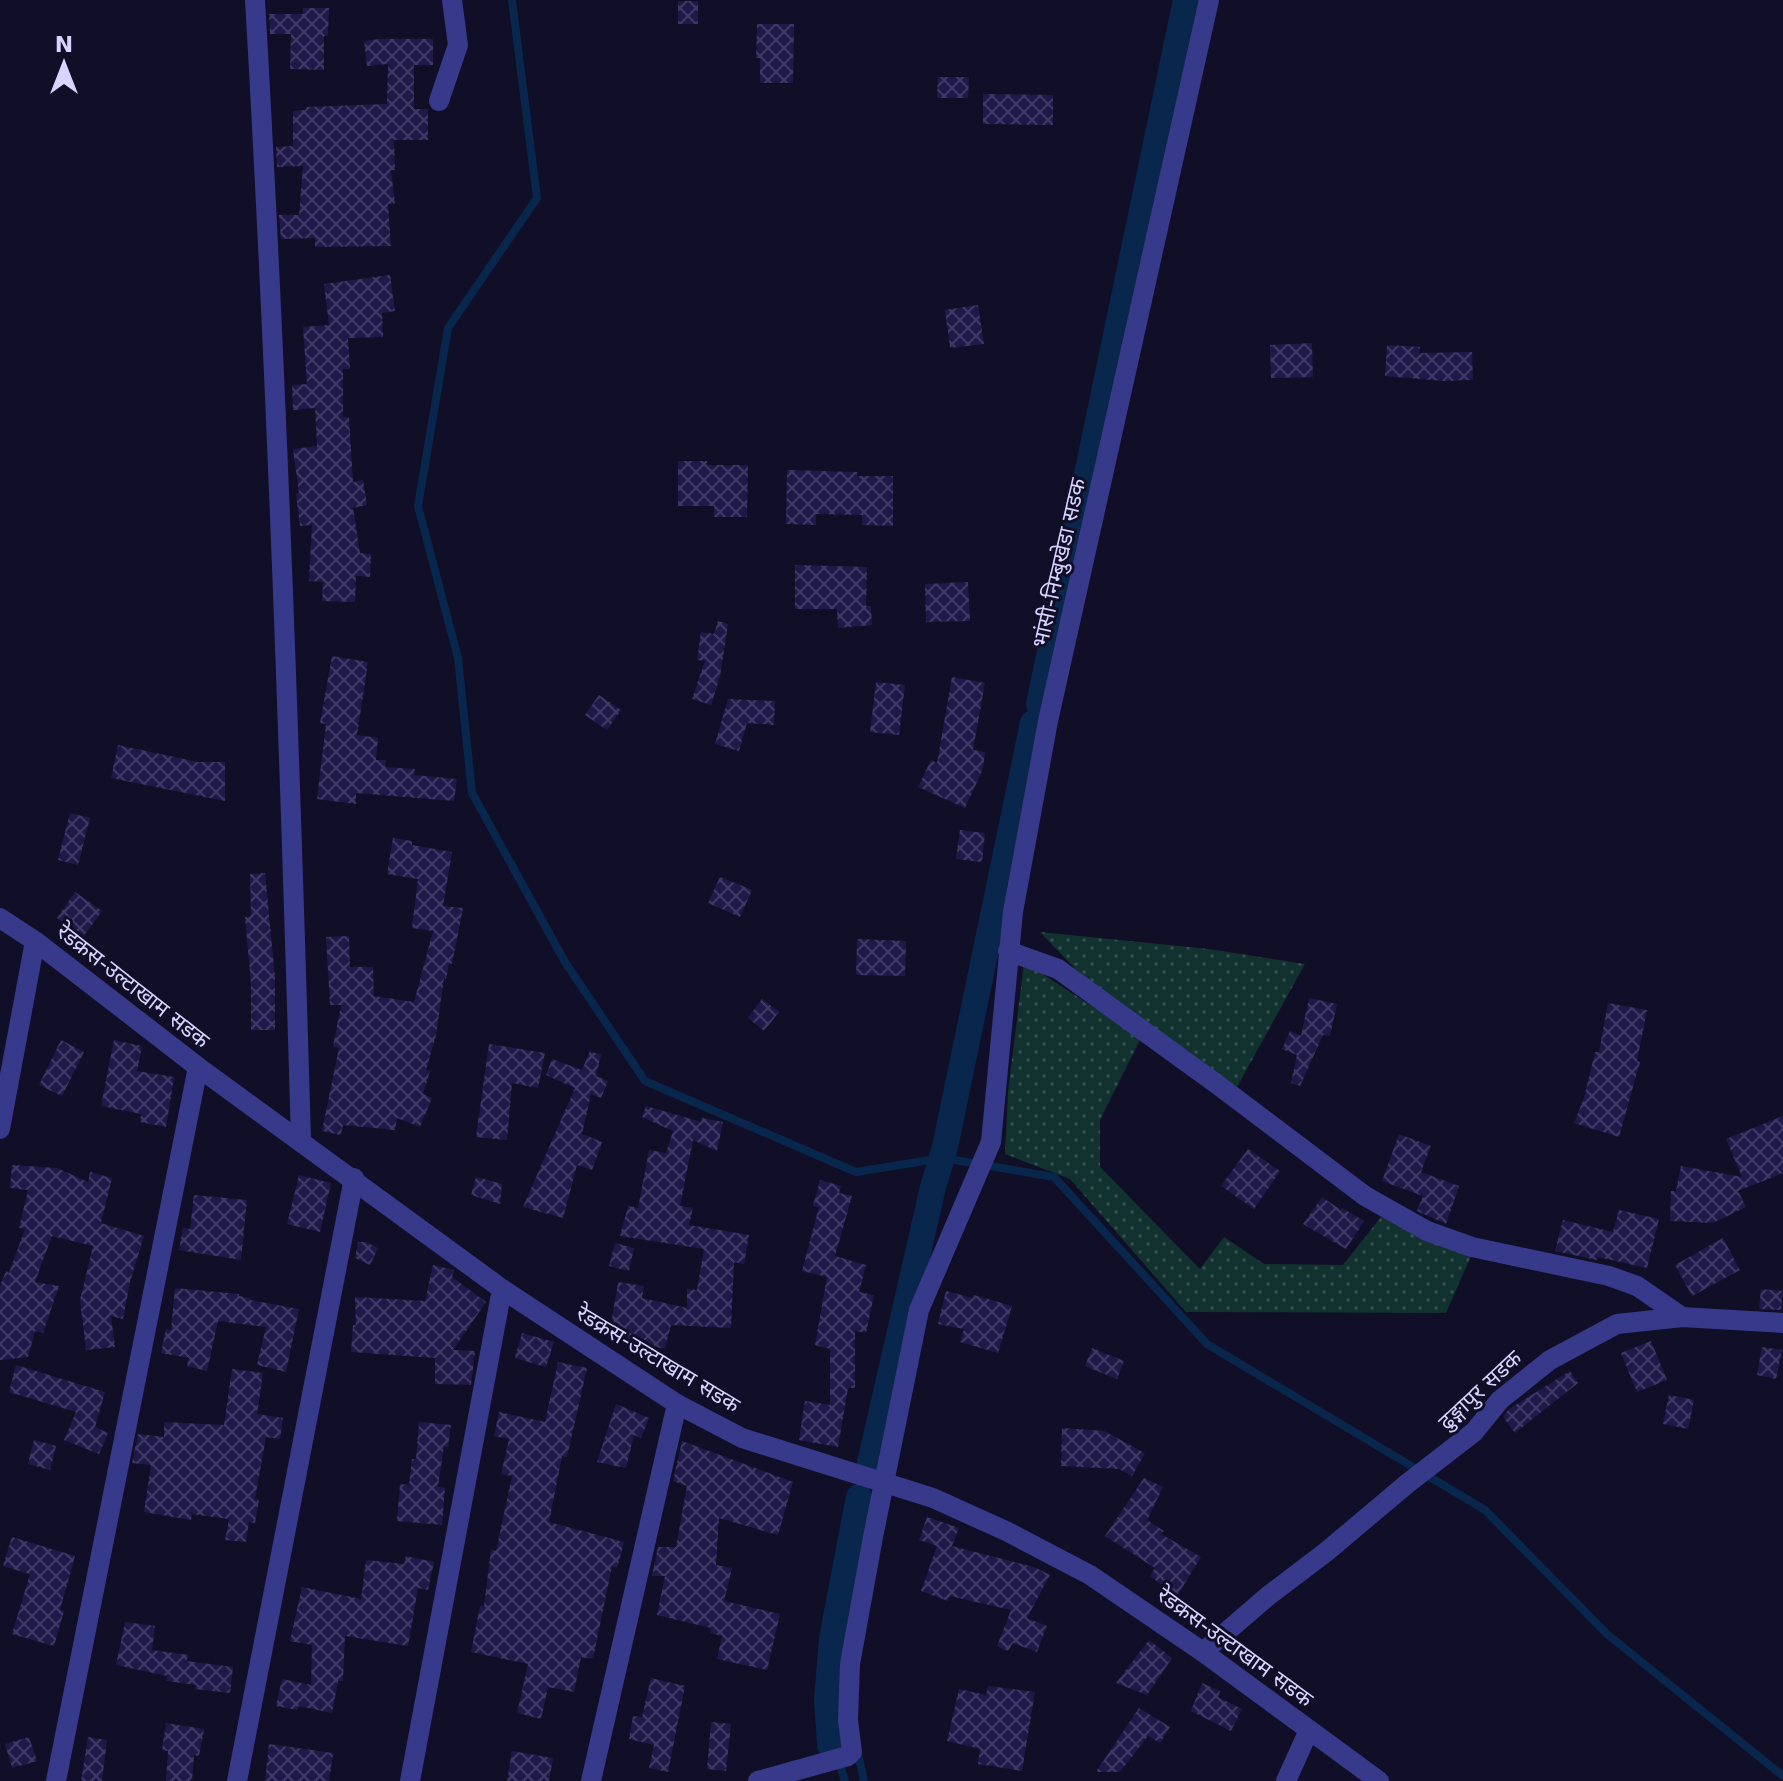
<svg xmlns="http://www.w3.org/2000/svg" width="1783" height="1781" font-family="'DejaVu Sans','Noto Sans Devanagari',sans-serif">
	<defs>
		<pattern id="grass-dots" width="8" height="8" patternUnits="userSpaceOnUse" patternTransform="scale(2)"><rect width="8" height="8" fill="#11322f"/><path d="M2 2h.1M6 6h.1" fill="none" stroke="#334f4e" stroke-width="1.8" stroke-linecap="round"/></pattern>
		<pattern id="building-cross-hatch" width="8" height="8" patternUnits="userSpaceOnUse" patternTransform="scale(2)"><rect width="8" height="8" fill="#1f194a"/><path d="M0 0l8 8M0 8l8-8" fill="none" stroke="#3f3a65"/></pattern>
	</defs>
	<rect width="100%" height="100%" fill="#110e28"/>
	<!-- grass -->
	<g fill="url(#grass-dots)">
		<path d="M1040,932L1209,949L1305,964L1237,1087L1087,981Z"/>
		<path d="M1024,962L1141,1038L1100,1120V1167L1200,1269L1224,1237L1264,1264L1343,1265L1381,1217L1471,1256L1446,1313L1186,1312L1070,1179L1005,1154L1008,1092Z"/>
	</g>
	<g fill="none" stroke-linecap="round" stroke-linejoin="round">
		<!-- stream -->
		<g stroke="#09274c" stroke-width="8">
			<path d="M512,0L537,198L448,328L418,506L458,658L472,793L565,962L645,1081L856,1172L930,1160H955L1054,1177L1207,1344L1485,1510L1607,1634L1783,1776"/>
			<path d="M857,1749L864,1781"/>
			<path d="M841,1768L845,1781"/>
		</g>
		<!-- canal -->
		<g stroke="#09274c" stroke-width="26">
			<path d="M1039,704L1186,0"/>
			<path d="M870,1463L933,1187L945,1147L1033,723"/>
			<path d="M830,1745L827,1701L832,1638L859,1497"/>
		</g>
	</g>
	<!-- building -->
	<g fill="url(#building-cross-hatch)">
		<rect x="678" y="1" width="20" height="23"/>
		<path d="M303,8H329L328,36H324V70L290,69L291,34H270L269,14H303Z"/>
		<path d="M757,24H794L793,83H760V58H756Z"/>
		<path d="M379,39H433V65H414V109H428V140H394L395,170H391L395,204H388L391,246L315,247V238L281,239L279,215H299L303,166L277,167L276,147L293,146V111L306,110V107L387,104L388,64L367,66L364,41Z"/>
		<path d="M938,77H969L968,98H937Z"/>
		<path d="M983,94L1053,95V125L983,124Z"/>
		<path d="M390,275L395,311L382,313L383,337L348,338L350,369H343V417H349L353,482L363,480L367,505L353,508L360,553L371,554L370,577L356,576L355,602L322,601L323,582L309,581L312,525L300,526L296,493H299L293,449L317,446L315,408L293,410L292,385L307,384L303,327L329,325L324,284Z"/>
		<path d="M978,305L984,344L950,348L945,310Z"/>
		<path d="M1312,343L1313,377L1271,378L1270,345Z"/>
		<path d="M1387,345L1420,347L1419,353L1472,352L1473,380L1444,381L1385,376Z"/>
		<path d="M678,461H707V465H748L747,517H714V506H678Z"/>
		<path d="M787,470L857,472V476H893V526L862,525V515L816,514V525L786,524Z"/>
		<path d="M795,565L867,567L866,606H871L872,625L838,628L837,609H795Z"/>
		<path d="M968,582L970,621L926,622L925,584Z"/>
		<path d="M718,621L728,624L720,677L711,705L692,699L705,661L697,660L701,632L714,634Z"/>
		<path d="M332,656L368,662L357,735L378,738L376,760H386L385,767L415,769L414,775L457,779L454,801L356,793V804L317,799L326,724L320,723Z"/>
		<path d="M952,677L985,683L973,750L985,752L983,769L965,808L918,787L931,760L937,763Z"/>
		<path d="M876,682L905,685L899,735L870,732Z"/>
		<path d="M599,695L621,710L607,730L585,715Z"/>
		<path d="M728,699L775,701L774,725L747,723L739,751L715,744Z"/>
		<path d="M118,745L198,762H225V801L111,778Z"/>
		<path d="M70,813L90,818L78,865L58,860Z"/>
		<path d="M960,830L985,833L982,862L956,859Z"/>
		<path d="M393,838L412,841V845L452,852L443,906L463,908L452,964L449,963L446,979L444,978L436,1035L426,1070L430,1071L423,1094L432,1098L420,1127L397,1118L395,1130L343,1125L341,1135L322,1131L339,1048L333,1047L341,1005H330L326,937L349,936L350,967H373L374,996L414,1002L433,931L412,928L418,879L387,874Z"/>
		<path d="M265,873L275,978V1030H251V984L245,917L251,916L250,874Z"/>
		<path d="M720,877L752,890L740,917L708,903Z"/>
		<path d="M75,892L102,911L83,937L57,918Z"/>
		<path d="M857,939L906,941L905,976L856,975Z"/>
		<path d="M1309,998L1337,1004L1330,1036L1323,1035L1300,1086L1291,1083L1297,1055L1282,1049L1290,1031L1301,1036Z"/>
		<path d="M762,999L779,1012L764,1031L748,1018Z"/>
		<path d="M1608,1003L1647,1010L1637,1061L1640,1062L1619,1137L1574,1123L1584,1098L1595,1052H1599Z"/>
		<path d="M61,1040L84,1052L62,1096L39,1085Z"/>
		<path d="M114,1040L142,1046L137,1071L174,1077L166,1127L140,1122L141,1114L101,1106Z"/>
		<path d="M489,1044L545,1053L538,1088L512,1083L507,1140L476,1137Z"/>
		<path d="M590,1051L601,1055L596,1076L608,1081L601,1098L591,1094L582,1134L602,1142L592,1170L577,1165L563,1218L523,1207L575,1088L546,1075L552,1059L582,1070Z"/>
		<path d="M646,1106L701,1122L702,1118L723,1122L717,1151L693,1140L680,1206L693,1208L689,1225L749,1235L744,1264L734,1262L731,1328L671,1325L665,1349L643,1344V1342L609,1337L618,1282L644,1286L642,1298L687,1308V1289L697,1290L704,1249L620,1236L628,1206L638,1208L649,1150L666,1153L673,1131L642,1117Z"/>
		<path d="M1783,1116V1173L1738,1191L1746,1207L1713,1223L1670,1221L1671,1191H1676L1681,1166L1742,1177L1726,1139Z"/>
		<path d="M1399,1134L1431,1146L1421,1172L1459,1186L1446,1224L1417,1211L1423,1196L1382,1181Z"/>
		<path d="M1248,1149L1280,1171L1254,1209L1221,1186Z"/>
		<path d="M12,1165L57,1168L88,1182L90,1172L112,1178L101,1223L144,1236L130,1282L123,1319L111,1316L115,1347L86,1350L80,1300L93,1246L52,1236L35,1282L59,1286L43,1333L35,1331L28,1357L0,1360V1286L6,1271L9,1273L25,1229L19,1228L28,1190L10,1188Z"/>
		<path d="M299,1175L331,1183L320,1232L287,1224Z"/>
		<path d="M476,1177L502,1184L500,1204L471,1195Z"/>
		<path d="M820,1180L841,1186L839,1193L852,1196L835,1256L866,1265L859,1292L874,1295L866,1333L855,1331V1388H848L838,1447L799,1440L805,1401L830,1405V1349L815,1345L827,1277L802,1271L819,1207L813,1206Z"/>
		<path d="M194,1195L247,1200L241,1260L179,1250L183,1228L190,1229Z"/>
		<path d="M1322,1197L1341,1210L1342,1208L1364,1221L1346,1249L1303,1224Z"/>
		<path d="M1619,1210L1659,1219L1647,1268L1598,1257L1597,1260L1555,1251L1563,1220L1613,1232Z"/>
		<path d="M1723,1238L1740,1270L1692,1296L1675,1265Z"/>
		<path d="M358,1242H366L378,1248L370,1265L355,1258Z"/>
		<path d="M615,1243L634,1248L629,1271L609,1266Z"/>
		<path d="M433,1265L454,1270L452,1277L486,1302L453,1350L475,1351L471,1385L435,1384V1358L351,1352L353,1325H356L355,1297L425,1301Z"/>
		<path d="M175,1288L239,1294V1296L250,1298V1300L299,1309L286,1372L257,1365L266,1327L218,1321L207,1371L187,1366L189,1358L161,1353L166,1329L171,1330Z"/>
		<path d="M1761,1289L1783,1291L1781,1310L1759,1309Z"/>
		<path d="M946,1291L973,1298L974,1295L1012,1306L998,1353L960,1342L964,1329L938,1324Z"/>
		<path d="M522,1333L554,1342L546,1367L515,1358Z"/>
		<path d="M1651,1341L1667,1380L1637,1392L1621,1353Z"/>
		<path d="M1762,1347L1782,1350L1776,1379L1757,1375Z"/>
		<path d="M1092,1348L1124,1361L1117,1379L1085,1366Z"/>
		<path d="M558,1362L587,1368L567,1457L562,1456L549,1522L624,1542L617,1568L612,1566L593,1659L581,1657L574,1692L548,1687L541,1719L517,1713L528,1664L471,1652L480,1606H484L491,1550L496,1551L512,1476L501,1474L509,1439L494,1436L499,1412L545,1422Z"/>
		<path d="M16,1365L105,1392L95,1427L108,1433L99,1454L64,1440L76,1412L9,1392Z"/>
		<path d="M232,1369L263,1373L257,1414L283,1418L280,1439L266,1437L255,1499L259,1500L255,1523L249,1522L246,1542L225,1540L229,1519L192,1514L191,1520L144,1512L151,1465L132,1463L138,1434L164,1437V1422L224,1425Z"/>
		<path d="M1570,1371L1578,1383L1515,1433L1503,1417L1509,1409Z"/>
		<path d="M1669,1395L1694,1400L1688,1429L1663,1424Z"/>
		<path d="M616,1404L649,1418L641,1438L634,1435L626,1468L597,1462Z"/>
		<path d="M419,1422L451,1425L448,1447L444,1446L438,1487L445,1488L442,1525L397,1521L400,1484L409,1485L412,1459H416Z"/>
		<path d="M1062,1428L1104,1431L1145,1453L1132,1476L1119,1469L1061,1466Z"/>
		<path d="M34,1440L56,1446L50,1470L28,1464Z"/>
		<path d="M682,1441L793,1482L778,1535L719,1518L716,1565L732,1568L724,1601L780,1614L767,1670L717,1659L722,1636L710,1633L711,1628L657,1615L665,1576H652L658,1547H676L687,1486L673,1481Z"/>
		<path d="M1144,1478L1163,1487L1147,1520L1164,1531L1161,1534L1201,1557L1177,1596L1150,1576L1155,1568L1105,1536Z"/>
		<path d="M927,1517L959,1528L952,1546L1034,1567L1050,1575L1027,1618L1047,1626L1037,1652L1013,1643L1008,1651L997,1646L1011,1610L950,1596L948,1601L921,1591L937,1546L919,1540Z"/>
		<path d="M12,1537L75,1556L60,1610L64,1611L54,1646L12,1634L30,1574L3,1566Z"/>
		<path d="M406,1556L434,1562L428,1590L418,1588L408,1646L345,1636L343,1681H338L332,1713L298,1706L297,1710L276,1706L282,1679L311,1685L312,1645L290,1641L302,1587L361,1599L366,1560L404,1564Z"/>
		<path d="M125,1622L155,1626L152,1650L188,1655L187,1661L233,1667L230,1693L195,1689L196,1685L166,1681L167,1676L116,1665Z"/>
		<path d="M1149,1640L1172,1658L1147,1695L1116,1683Z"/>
		<path d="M651,1678L685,1686L668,1772L649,1768L654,1745L629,1739L633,1716L642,1717Z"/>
		<path d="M1202,1683L1220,1691L1218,1697L1242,1709L1231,1731L1191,1711Z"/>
		<path d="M988,1686L1035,1692L1022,1771L978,1764L980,1749L947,1741L959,1689L986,1695Z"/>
		<path d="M1139,1708L1170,1727L1160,1743L1148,1736L1120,1772H1096Z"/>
		<path d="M711,1722L731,1724L726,1771L707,1769Z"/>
		<path d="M166,1723L204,1729L199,1756L194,1755L192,1781H166L168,1751L162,1750Z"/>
		<path d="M29,1737L37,1761L12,1768L5,1744Z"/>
		<path d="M88,1737L107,1740L102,1781H81Z"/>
		<path d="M269,1744L333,1753L329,1781H265Z"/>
		<path d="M512,1751L553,1758L549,1781H507Z"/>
	</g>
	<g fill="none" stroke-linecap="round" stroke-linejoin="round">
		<!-- street -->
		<g stroke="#373a8a" stroke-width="20">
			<path d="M255,0C277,380 290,760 301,1140"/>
			<path d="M439,101L458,45L452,0"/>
			<path d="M0,918L35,941L198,1067L502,1289L677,1404L742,1438L933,1498L1006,1531L1090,1575L1203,1652L1379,1781"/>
			<path d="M1008,951L1058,969L1218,1085L1365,1196L1427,1231L1472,1247L1609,1276L1637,1286L1682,1317"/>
			<path d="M0,1129L35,941"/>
			<path d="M1203,1652L1268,1596L1326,1552L1408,1483L1474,1432L1500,1400L1550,1360L1617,1324L1682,1317L1783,1323"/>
			<path d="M56,1781L198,1067"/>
			<path d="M237,1781L354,1178"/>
			<path d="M410,1781L502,1289"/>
			<path d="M591,1781L677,1404"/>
			<path d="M758,1781L848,1756L852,1752L848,1720L850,1664L873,1537L919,1310L991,1142L1013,912L1048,721L1209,0"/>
			<path d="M1286,1781L1309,1730"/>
		</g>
	</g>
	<g text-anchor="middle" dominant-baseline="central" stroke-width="6" stroke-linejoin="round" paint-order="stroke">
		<!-- street labels -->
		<g font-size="22" fill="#d7d5ff" stroke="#110e28">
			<text transform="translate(1059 563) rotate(-77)">भांसी-निम्बुखेडा सडक</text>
			<text transform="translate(133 986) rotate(38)">रेडक्रस-उल्टाखाम सडक</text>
			<text transform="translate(658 1359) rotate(31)">रेडक्रस-उल्टाखाम सडक</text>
			<text transform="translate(1480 1390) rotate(-43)">ढुङ्गापुर सडक</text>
			<text transform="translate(1235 1647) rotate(36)">रेडक्रस-उल्टाखाम सडक</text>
		</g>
	</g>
	<!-- north arrow -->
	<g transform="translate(64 64)" stroke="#110e28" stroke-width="6" paint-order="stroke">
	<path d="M0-6L14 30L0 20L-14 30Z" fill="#d7d5ff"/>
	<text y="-12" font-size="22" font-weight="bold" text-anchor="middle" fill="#d7d5ff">N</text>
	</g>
</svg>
